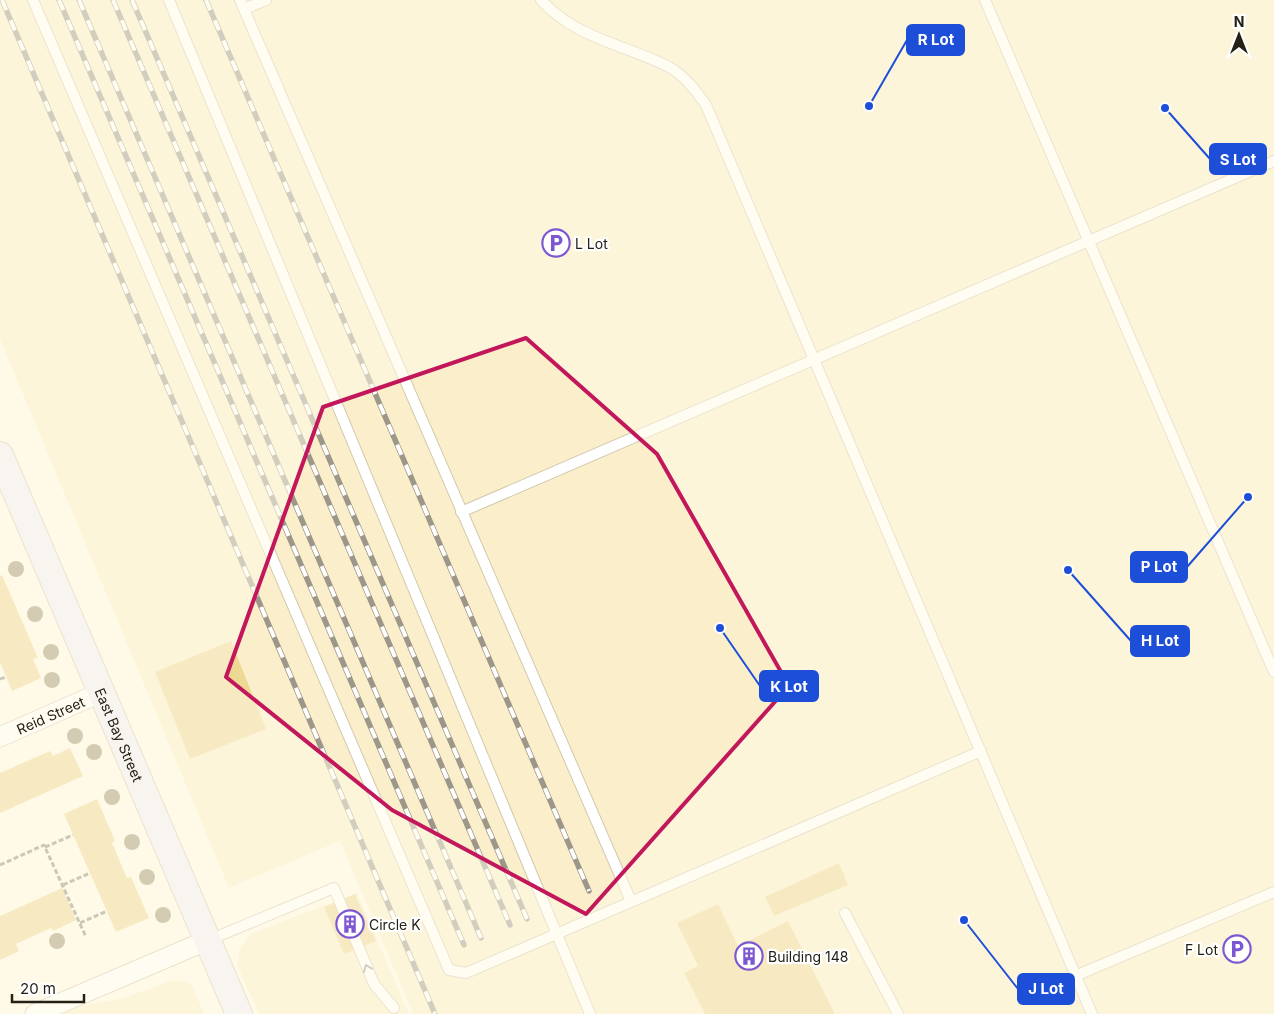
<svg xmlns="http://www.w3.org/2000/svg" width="1274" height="1014" font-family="Inter,sans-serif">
	<rect width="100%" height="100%" fill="#fff9e8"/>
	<!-- built -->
	<g fill="#fbefcb">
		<path d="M0,0H1274V1014H413L340,841L229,888L0,339Z"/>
		<path d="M357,893L409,1014H259L237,965L240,949L250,934Z"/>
		<path d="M173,980L183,981L192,985L204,1014H62L80,1006L124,998Z"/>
	</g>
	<!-- building -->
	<g fill="#edd894">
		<path d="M2,575L38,658L33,659L41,678L12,691L0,662V576Z"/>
		<path d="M231,641L266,729L190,759L155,672Z"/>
		<path d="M70,748L83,776L0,813V773L50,751L53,756Z"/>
		<path d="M97,799L115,841L112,843L127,878L131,877L149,918L116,932L64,814Z"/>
		<path d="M839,863L848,885L774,916L765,897Z"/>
		<path d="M62,888L76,920L53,931L51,928L16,944L19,951L0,960V916Z"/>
		<path d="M355,894L376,941L344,954L324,907Z"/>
		<path d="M718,904L738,946L788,921L835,1014H705L684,973L698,966L677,923Z"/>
	</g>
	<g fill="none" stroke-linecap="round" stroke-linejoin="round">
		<!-- lane casing -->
		<g stroke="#d1c8ad" stroke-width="12">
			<g id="lane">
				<path d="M33,0L449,970L466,973L981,751"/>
				<path d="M169,0L590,1014"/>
				<path d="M240,0L631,901"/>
				<path d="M541,0C577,39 624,44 669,67C685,76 696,91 706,105L1092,1014"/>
				<path d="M985,0L1274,672"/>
				<path d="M244,9L266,0"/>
				<path d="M461,512L1274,161"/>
				<path d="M845,913L898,1014"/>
				<path d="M209,940L334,888L374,984L394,1008"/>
				<path d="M1075,976L1274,892"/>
			</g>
		</g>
		<!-- street casing -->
		<g stroke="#d1c8ad" stroke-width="21">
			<g id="street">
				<path id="s1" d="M0,737L102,692"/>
				<path d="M35,1014L208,940"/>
			</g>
		</g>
		<!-- secondary casing -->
		<g stroke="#d1c8ad" stroke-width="28">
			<g id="secondary">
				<path id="s2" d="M0,455L239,1014"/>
			</g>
		</g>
		<!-- path -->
		<g stroke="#8e897b" stroke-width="3" stroke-dasharray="5 2.5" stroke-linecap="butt">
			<path d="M0,679L6,677"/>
			<path d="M45,847L73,835"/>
			<path d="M0,865L44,845L86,937"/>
			<path d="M63,885L90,873"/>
			<path d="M80,923L107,911"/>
		</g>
		<!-- lane -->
		<use href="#lane" stroke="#fff" stroke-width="10"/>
		<!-- street -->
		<use href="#street" stroke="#fff" stroke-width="19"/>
		<!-- secondary -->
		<use href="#secondary" stroke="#efedfb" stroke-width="26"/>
		<!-- rail casing -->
		<g stroke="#9c9789" stroke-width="5.5">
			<g id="rail">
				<path d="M2,0L435,1014"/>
				<path d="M59,0L464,945"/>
				<path d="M79,0L481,938"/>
				<path d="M113,0L510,925"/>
				<path d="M132,0L527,919"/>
				<path d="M206,0L589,891"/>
			</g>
		</g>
		<!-- rail -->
		<use href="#rail" stroke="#fff" stroke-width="4" stroke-dasharray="11" stroke-linecap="butt"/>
	</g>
	<!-- trees -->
	<g fill="#a09671">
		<circle cx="16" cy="569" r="8"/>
		<circle cx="35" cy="614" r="8"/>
		<circle cx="51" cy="652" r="8"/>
		<circle cx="52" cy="680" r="8"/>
		<circle cx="75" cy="736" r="8"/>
		<circle cx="94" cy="752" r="8"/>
		<circle cx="112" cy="797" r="8"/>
		<circle cx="132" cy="842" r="8"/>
		<circle cx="147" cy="877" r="8"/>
		<circle cx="163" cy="915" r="8"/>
		<circle cx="57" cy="941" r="8"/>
	</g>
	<!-- one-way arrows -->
	<defs><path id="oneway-chevron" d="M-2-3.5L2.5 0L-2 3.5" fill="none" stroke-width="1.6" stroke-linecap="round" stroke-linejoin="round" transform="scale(1.25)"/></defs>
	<use stroke="#9c9b96" href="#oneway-chevron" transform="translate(367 968) rotate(-112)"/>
	<!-- marked area -->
	<path d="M0 0H1274V1014H0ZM526,338L657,454L789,686L586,914L392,810L226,677L323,407Z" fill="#fff9e8" fill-opacity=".55" fill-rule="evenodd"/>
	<path fill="none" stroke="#c2185b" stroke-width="4" stroke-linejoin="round" d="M526,338L657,454L789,686L586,914L392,810L226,677L323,407Z"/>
	<!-- icons -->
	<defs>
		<g id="parking-ring" transform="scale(1.4375)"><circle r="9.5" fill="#fff" stroke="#7c57d1" stroke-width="1.5"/><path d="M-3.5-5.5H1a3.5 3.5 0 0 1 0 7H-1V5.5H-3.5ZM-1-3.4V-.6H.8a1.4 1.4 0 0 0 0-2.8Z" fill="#7c57d1"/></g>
		<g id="building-ring" transform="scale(1.4375)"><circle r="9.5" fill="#fff" stroke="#7c57d1" stroke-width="1.5"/><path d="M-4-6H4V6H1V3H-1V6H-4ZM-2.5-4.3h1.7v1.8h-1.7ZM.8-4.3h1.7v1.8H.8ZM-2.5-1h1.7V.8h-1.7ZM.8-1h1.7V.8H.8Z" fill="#7c57d1"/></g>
	</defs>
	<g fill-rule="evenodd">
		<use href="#parking-ring" x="556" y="243"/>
		<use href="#building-ring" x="350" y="924"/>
		<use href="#parking-ring" x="1237" y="949"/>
		<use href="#building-ring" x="749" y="956"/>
	</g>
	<g text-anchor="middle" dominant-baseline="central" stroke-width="4.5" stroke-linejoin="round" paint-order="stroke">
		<!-- poi labels -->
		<g font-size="14" fill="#232015" stroke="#fff" text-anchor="start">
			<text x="575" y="243">L Lot</text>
			<text x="369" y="924">Circle K</text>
			<text x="1218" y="949" text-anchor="end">F Lot</text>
			<text x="768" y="956">Building 148</text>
		</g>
		<!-- street labels -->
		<g font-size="14" fill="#232015" stroke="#fff">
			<text stroke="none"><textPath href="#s1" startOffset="55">Reid Street</textPath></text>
			<text stroke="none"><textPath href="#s2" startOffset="304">East Bay Street</textPath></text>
		</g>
	</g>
	<!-- callouts -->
	<path fill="none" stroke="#1d4ed8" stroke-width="2" d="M869 106L907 40M1165 108L1210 159M1248 497L1187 567M1068 570L1131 641M720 628L760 686M964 920L1018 989"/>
	<g fill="#1d4ed8" stroke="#fff" stroke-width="2">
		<circle cx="869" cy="106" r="5"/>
		<circle cx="1165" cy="108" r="5"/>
		<circle cx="1248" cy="497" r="5"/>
		<circle cx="1068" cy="570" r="5"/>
		<circle cx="720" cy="628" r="5"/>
		<circle cx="964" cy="920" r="5"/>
	</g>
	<g fill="#1d4ed8" stroke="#1d4ed8" stroke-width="2">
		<rect x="907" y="25" width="57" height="30" rx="5"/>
		<rect x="1210" y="144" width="56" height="30" rx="5"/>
		<rect x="1131" y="552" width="56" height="30" rx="5"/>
		<rect x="1131" y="626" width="58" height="30" rx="5"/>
		<rect x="760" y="671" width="58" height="30" rx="5"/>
		<rect x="1018" y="974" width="56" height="30" rx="5"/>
	</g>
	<g font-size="15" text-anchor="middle" font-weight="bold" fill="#fff">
		<text x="936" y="45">R Lot</text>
		<text x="1238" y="165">S Lot</text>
		<text x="1159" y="572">P Lot</text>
		<text x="1160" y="646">H Lot</text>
		<text x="789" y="692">K Lot</text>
		<text x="1046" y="994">J Lot</text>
	</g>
	<!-- north arrow -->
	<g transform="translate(1239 35)" stroke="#ffffff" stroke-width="4" paint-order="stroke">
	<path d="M0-4L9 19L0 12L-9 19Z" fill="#232015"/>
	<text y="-8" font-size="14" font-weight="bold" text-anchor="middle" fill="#232015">N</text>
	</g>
	<!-- scale -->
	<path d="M12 994v8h72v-8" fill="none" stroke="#232015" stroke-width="2.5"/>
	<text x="20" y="994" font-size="15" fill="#232015" stroke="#ffffff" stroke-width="4" paint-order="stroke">20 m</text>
</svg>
